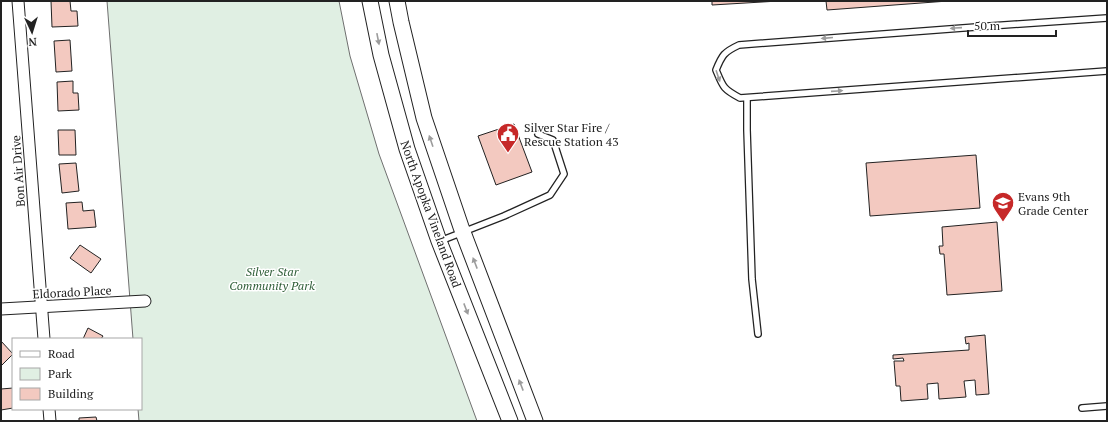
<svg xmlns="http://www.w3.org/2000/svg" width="1108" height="422" font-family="'PT Serif',serif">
	<rect width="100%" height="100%" fill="#fff"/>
	<!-- green -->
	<path fill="#e0efe3" stroke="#6f6f6f" d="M107,1H339L350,56L379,154L477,421H139L138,409H141V339H133Z"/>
	<!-- building -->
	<g fill="#f3c9c0" stroke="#222">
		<path d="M51,1H70L71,11H77L78,26L52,27Z"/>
		<path d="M712,1H779L712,5Z"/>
		<path d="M826,1H948L827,10Z"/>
		<path d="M70,40L72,71L56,72L54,41Z"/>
		<path d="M73,81V93H78L79,110L58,111L57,82Z"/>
		<path d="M514,124L532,172L496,185L478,136Z"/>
		<path d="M58,130H75L76,155H59Z"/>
		<path d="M976,155L980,208L870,216L866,163Z"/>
		<path d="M76,163L79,191L62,193L59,164Z"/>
		<path d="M82,202L83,211L94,210L96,227L68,229L66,203Z"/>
		<path d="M997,222L1002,291L947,295L944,254H940L939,246H943L942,227Z"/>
		<path d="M80,245L101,259L91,273L70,258Z"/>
		<path d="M88,328L103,336L101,339H83Z"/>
		<path d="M985,335L989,394L976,395L975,380L964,381L966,397L939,399L938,383L927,384L928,399L901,401L900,386H896L894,361H904L903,358L893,359V355L969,350V343L966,344L965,337Z"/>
		<path d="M1,341L13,354L2,365L1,364Z"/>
		<path d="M13,388V408L1,410V389Z"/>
		<path d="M96,417L97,421H79V418Z"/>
	</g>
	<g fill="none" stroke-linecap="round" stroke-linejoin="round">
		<!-- lane casing -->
		<g stroke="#222" stroke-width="8">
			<g id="lane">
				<path d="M1107,18L976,27L739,45C724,52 722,55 716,70C723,87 723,89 740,98L1107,71"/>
				<path d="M747,98V130L752,279L758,334"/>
				<path d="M440,241L504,216L550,195L564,174L553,140L538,134"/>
				<path d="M1082,408L1107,406"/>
			</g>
		</g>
		<!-- street casing -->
		<g stroke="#222" stroke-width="13">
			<g id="street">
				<path d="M18,1L44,339"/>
				<path d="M1,309L145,301"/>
				<path d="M49,409L50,421"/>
			</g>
		</g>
		<!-- secondary casing -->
		<g stroke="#222" stroke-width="17">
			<g id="secondary">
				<path d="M370,1L381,55L407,149L439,241L510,421"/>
				<path d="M397,1L401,22L424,118L461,227L535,421"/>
			</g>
		</g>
		<!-- lane -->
		<use href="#lane" stroke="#fff" stroke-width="5.5"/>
		<!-- street -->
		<use href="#street" stroke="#fff" stroke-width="11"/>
		<!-- secondary -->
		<use href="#secondary" stroke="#fff" stroke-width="15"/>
	</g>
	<!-- one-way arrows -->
	<defs><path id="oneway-solid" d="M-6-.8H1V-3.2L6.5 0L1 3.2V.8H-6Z"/></defs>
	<g fill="#9c9c9c">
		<use href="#oneway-solid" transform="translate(956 28) rotate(176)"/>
		<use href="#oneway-solid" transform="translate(827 38) rotate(175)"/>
		<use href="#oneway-solid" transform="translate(378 39) rotate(79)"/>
		<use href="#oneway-solid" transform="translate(718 76) rotate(71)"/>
		<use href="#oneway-solid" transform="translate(837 91) rotate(-4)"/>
		<use href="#oneway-solid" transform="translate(431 141) rotate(-109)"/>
		<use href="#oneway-solid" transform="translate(475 263) rotate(-111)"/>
		<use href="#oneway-solid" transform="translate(466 309) rotate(69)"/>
		<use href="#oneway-solid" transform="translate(521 385) rotate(-111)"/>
	</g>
	<!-- icons -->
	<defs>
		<g id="civic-pin" transform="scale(1.15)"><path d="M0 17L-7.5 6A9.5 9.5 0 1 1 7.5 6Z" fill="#c62828" stroke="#fff"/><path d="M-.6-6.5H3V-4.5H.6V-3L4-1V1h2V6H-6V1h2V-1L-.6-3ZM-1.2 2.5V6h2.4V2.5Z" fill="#fff"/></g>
		<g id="school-pin" transform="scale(1.15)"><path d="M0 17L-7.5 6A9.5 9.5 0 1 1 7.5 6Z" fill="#c62828" stroke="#fff"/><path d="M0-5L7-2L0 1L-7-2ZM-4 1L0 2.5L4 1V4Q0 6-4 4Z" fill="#fff"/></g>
	</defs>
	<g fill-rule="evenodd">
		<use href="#civic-pin" x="508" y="134"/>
		<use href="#school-pin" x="1003" y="203"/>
	</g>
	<g text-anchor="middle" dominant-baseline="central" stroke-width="3" stroke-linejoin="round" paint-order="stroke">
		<!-- poi labels -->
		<g font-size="12" fill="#222" stroke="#fff" text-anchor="start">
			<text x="524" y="127">Silver Star Fire /<tspan x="524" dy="14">Rescue Station 43</tspan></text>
			<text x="1018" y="196">Evans 9th<tspan x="1018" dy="14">Grade Center</tspan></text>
		</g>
		<!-- street labels -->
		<g font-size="12" fill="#222" stroke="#fff">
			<text transform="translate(18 171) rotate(-94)">Bon Air Drive</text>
			<text transform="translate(431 214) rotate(70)">North Apopka Vineland Road</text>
			<text transform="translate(72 292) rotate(-3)">Eldorado Place</text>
		</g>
		<!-- park labels -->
		<g font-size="12" font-style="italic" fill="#2f5e38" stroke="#fff">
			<text x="272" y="271">Silver Star<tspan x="272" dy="14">Community Park</tspan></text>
		</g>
	</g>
	<!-- border -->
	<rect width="1108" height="422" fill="none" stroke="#222222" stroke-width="4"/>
	<!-- legend -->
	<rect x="12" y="338" width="130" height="72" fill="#ffffff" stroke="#a7a7a7"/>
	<rect x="20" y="351" width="20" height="6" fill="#ffffff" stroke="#a7a7a7"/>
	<text x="48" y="358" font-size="12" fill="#222222">Road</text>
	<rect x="20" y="368" width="20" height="12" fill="#e0efe3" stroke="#a7a7a7"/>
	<text x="48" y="378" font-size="12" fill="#222222">Park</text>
	<rect x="20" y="388" width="20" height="12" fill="#f3c9c0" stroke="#a7a7a7"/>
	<text x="48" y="398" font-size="12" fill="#222222">Building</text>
	<!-- north arrow -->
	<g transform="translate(32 32) rotate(176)" stroke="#ffffff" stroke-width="3" paint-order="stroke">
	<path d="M0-3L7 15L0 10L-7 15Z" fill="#222222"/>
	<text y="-6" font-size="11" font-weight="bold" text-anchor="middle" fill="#222222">N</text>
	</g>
	<!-- scale -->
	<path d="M968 30v6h88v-6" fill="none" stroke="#222222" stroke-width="2"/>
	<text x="974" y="30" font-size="12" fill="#222222" stroke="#ffffff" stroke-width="3" paint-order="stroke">50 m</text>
</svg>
